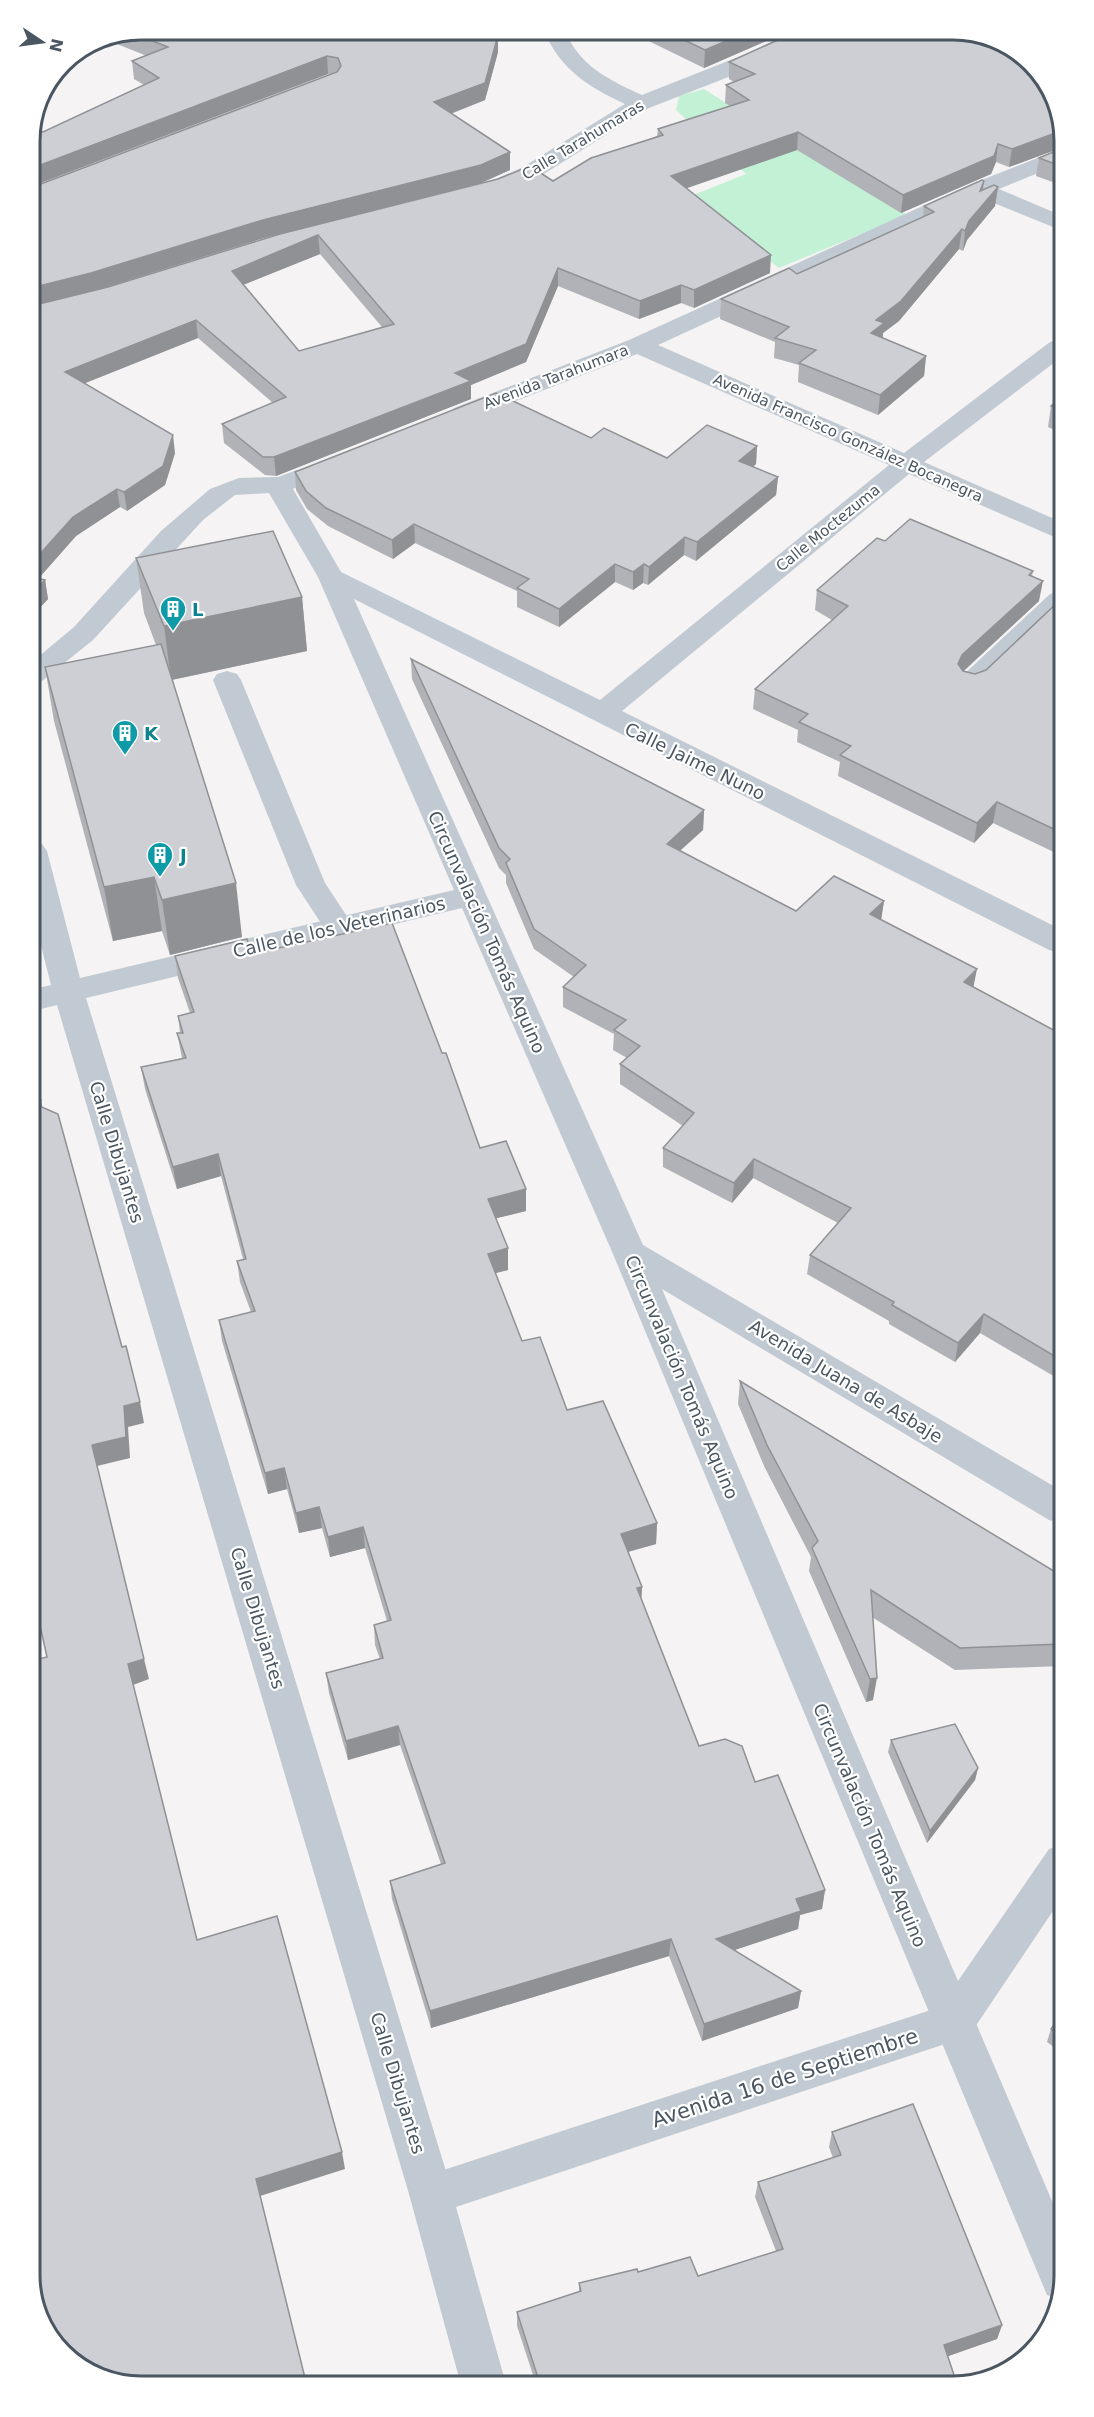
<svg xmlns="http://www.w3.org/2000/svg" width="1094" height="2417" font-family="'DejaVu Sans',sans-serif">
	<rect width="100%" height="100%" fill="#f5f3f3"/>
	<!-- green -->
	<path fill="#c3f1d5" d="M704,89L773,133L875,190L907,215L779,268L686,198L746,174L676,110L679,96Z"/>
	<g fill="none" stroke-linecap="round" stroke-linejoin="round">
		<!-- service -->
		<g fill="#c1cad2" fill-rule="evenodd">
			<path d="M1059,592V615L981,689L971,692L961,689L957,683L961,677L1050,594Z"/>
			<path d="M227,671L237,674L241,680L325,883L354,927L350,934L339,938L328,934L296,885L213,680L217,674Z"/>
		</g>
		<!-- minor -->
		<g fill="#c1cad2" fill-rule="evenodd">
			<path d="M544,30H565C578,65 609,80 642,95L738,57L798,30H826L823,34L754,67L649,108L539,177L503,193H487L484,188L487,183L523,167L625,104C589,87 559,69 544,30Z"/>
			<path d="M1058,150V165L999,189L1058,214V229L979,197L658,345L904,453L1050,342L1059,340V359L924,462L1059,521V539L909,474L622,711L1060,929V953L1049,950L354,599L643,1245L1062,1491V1524L1049,1520L662,1289L1064,2229V2276L1057,2298L1047,2295L613,1254L462,908L86,998L453,2194L446,2209L431,2216L416,2209L409,2194L57,1005L33,1011V989L51,985L32,910V841L42,844L47,851L80,978L454,890L318,577L269,493L235,495L203,520L93,640L42,681L32,684V662L74,627L161,531L210,489L239,478L278,477L297,470L306,473L310,478L306,483L293,489L341,572L600,700L889,465L637,354L472,418L463,420L454,418L451,413L454,408L629,340L971,184Z"/>
		</g>
		<!-- tertiary -->
		<path fill="#c1cad2" fill-rule="evenodd" d="M1063,1844V1896L969,2036L456,2207L506,2384L461,2385L409,2194L416,2179L940,2007L1049,1849Z"/>
	</g>
	<!-- wall -->
	<g fill="#b0b2b7" fill-rule="evenodd">
		<path d="M142,30L498,35V52L485,100L451,114L510,152V170L481,183L264,238L96,290L280,234L553,181L657,136L658,129L730,106L725,103L726,85L734,82L729,79V62L1058,106V149L1009,167L996,162L991,174L901,213L797,150L686,188L770,273L694,308L681,303L639,319L558,286L526,362L471,385V399L276,476L265,475L224,443L222,424L273,403L198,338L85,383L175,453L165,485L127,511L120,507L76,536L38,579L45,580L48,599L32,616L30,188L330,74H328L30,187V135L43,132L144,85L134,79L132,61L147,56L102,38ZM320,254L382,327L299,351L243,285Z"/>
		<path d="M626,30H792L704,68Z"/>
		<path d="M1058,150V184L1036,176L1039,158Z"/>
		<path d="M984,181L983,190L998,187L995,206L967,240L963,251L959,249L899,321L883,333V338L926,356L924,376L878,415L798,382L799,365L774,358L775,342L720,319L721,299L797,274L923,217L924,206Z"/>
		<path d="M1059,399V432L1048,427L1051,406Z"/>
		<path d="M591,438L667,458L757,446L756,464L753,467L778,477L776,495L696,561L684,555L648,585L643,583L633,590L615,582L559,627L517,607V591L415,543L393,559L328,526L307,509L296,490L295,472Z"/>
		<path d="M885,541L1033,571L1032,576L1039,601L964,671L975,674L986,670L1059,601L1060,855L993,823L974,843L838,776L840,762L797,742L798,730L753,709L755,689L832,620L815,610L817,590Z"/>
		<path d="M136,558L302,597L307,651L172,680L242,937L170,955L162,931L113,941L54,721L45,667L156,645L144,613Z"/>
		<path d="M411,659L704,810L703,830L680,851L796,911L884,901L881,919L974,987L1061,1034L1062,1381L980,1333L955,1362L889,1324V1321L807,1274L810,1255L838,1223L753,1178L732,1203L663,1167V1148L683,1126L620,1084V1064L627,1058L613,1050L614,1034L563,1007V987L574,977L534,949L506,883V875L499,868L412,679Z"/>
		<path d="M252,954L442,1053L480,1148L526,1211L496,1218L508,1270L495,1273L522,1341L567,1410L657,1523L656,1544L628,1552L642,1587L641,1600L699,1746L755,1782L825,1890L822,1909L800,1915L798,1929L734,1950L801,1991L798,2008L702,2041L669,1956L431,2028L392,1899L390,1881L441,1864L400,1745L348,1760L329,1693L326,1673L380,1659L375,1645L374,1625L387,1621L365,1548L330,1557L322,1528L299,1533L287,1489L268,1494L222,1341L219,1320L251,1312L240,1282L237,1261L243,1259L221,1176L177,1189L145,1089L141,1067L182,1058L177,1033H180L178,1016L190,1013L178,978L175,956Z"/>
		<path d="M740,1381L1062,1576V1664L1061,1666L955,1670L872,1617L873,1700L866,1702L809,1571L811,1557L765,1468L738,1404Z"/>
		<path d="M891,1740L978,1768L975,1780L927,1843L888,1752Z"/>
		<path d="M1063,2011V2054L1047,2042L1051,2029Z"/>
		<path d="M832,2132L1002,2325L997,2339L948,2356L956,2381L536,2384L517,2326V2312L579,2292V2283L638,2272L698,2276L776,2251L755,2197L758,2182L833,2158L829,2147Z"/>
	</g>
	<!-- shaded-wall -->
	<g fill="#909195">
		<path d="M752,30H792L704,68L705,50Z"/>
		<path d="M498,35V52L485,100L434,120V102Z"/>
		<path d="M327,56L328,74L30,187V169Z"/>
		<path d="M798,132L797,150L670,194L671,176Z"/>
		<path d="M1058,132V149L1009,167L1012,149Z"/>
		<path d="M998,144L996,162L991,174L901,213L903,195Z"/>
		<path d="M510,152V170L481,183L264,238L93,291L31,307V288L263,220Z"/>
		<path d="M984,181L981,200L998,187L995,206L967,240L963,251L965,231Z"/>
		<path d="M962,229L959,249L899,321L883,333L882,343L871,333L876,320Z"/>
		<path d="M318,235L320,254L233,289L232,271Z"/>
		<path d="M771,255L770,273L694,308V290Z"/>
		<path d="M558,268V286L526,362L471,385V399L276,476L274,457L455,373Z"/>
		<path d="M681,285V303L639,319L640,301Z"/>
		<path d="M196,320L198,338L68,390L65,372Z"/>
		<path d="M926,356L924,376L878,415L880,395Z"/>
		<path d="M173,435L175,453L165,485L127,511L124,492Z"/>
		<path d="M757,446L756,464L737,479L739,461Z"/>
		<path d="M778,477L776,495L696,561L697,542Z"/>
		<path d="M117,489L120,507L76,536L31,587V564L73,517Z"/>
		<path d="M414,524L415,543L393,559L392,540Z"/>
		<path d="M685,537L684,555L648,585L649,567Z"/>
		<path d="M615,564V582L559,627V609Z"/>
		<path d="M644,564L643,583L633,590V572Z"/>
		<path d="M45,580L48,599L32,616L31,594Z"/>
		<path d="M1043,581L1039,601L959,675L958,664L962,655Z"/>
		<path d="M302,597L307,651L171,680L164,626Z"/>
		<path d="M997,802L993,823L974,843L977,823Z"/>
		<path d="M704,810L703,830L666,863L667,844Z"/>
		<path d="M154,877L162,931L113,941L104,887Z"/>
		<path d="M236,883L242,937L170,955L162,900Z"/>
		<path d="M884,901L881,921L870,914Z"/>
		<path d="M977,969L973,989L964,982Z"/>
		<path d="M41,1100L45,1122L37,1105Z"/>
		<path d="M218,1154L221,1176L177,1189L173,1167Z"/>
		<path d="M754,1159L753,1178L732,1203L734,1183Z"/>
		<path d="M526,1189V1211L489,1220L488,1199Z"/>
		<path d="M508,1248V1270L488,1275V1254Z"/>
		<path d="M984,1314L980,1333L955,1362L958,1343Z"/>
		<path d="M140,1402L144,1423L128,1427L130,1458L97,1466L92,1445L124,1406Z"/>
		<path d="M284,1468L287,1489L268,1494L265,1473Z"/>
		<path d="M319,1507L322,1528L299,1533L296,1513Z"/>
		<path d="M657,1523L656,1544L620,1554L621,1534Z"/>
		<path d="M363,1527L365,1548L330,1557L328,1537Z"/>
		<path d="M642,1587L641,1607L637,1588Z"/>
		<path d="M144,1659L149,1679L133,1685L128,1664Z"/>
		<path d="M877,1678L873,1700L866,1702L870,1679Z"/>
		<path d="M398,1726L400,1745L348,1760L346,1741Z"/>
		<path d="M978,1768L975,1780L927,1843L930,1831Z"/>
		<path d="M825,1890L822,1909L800,1915L798,1929L714,1957L716,1939L796,1899Z"/>
		<path d="M671,1939L669,1956L431,2028L430,2011Z"/>
		<path d="M801,1991L798,2008L702,2041L704,2024Z"/>
		<path d="M342,2152L345,2169L260,2196L256,2179Z"/>
		<path d="M1002,2325L997,2339L940,2359L944,2345Z"/>
	</g>
	<!-- building -->
	<g fill="#cdcfd5" stroke="#909195" stroke-width="1.5" fill-rule="evenodd">
		<path d="M142,30H496L498,35L485,83L434,102L510,152L481,165L263,220L91,273L31,288L30,188L337,72L341,66L338,58L327,56L30,169V135L33,128L43,132L159,78L132,61L168,47L130,32Z"/>
		<path d="M663,30H752L705,50Z"/>
		<path d="M800,30H960L1020,53L1058,106V132L1012,149L998,144L994,156L903,195L798,132L671,176L771,255L694,290L681,285L640,301L558,268L526,344L455,373L471,381L274,457H263L222,424L286,397L196,320L65,372L173,435L163,466L124,492L117,489L73,517L31,564V306L108,287L280,234L498,179L530,166L553,181L591,158L663,135L658,129L749,100L726,85L755,74L729,62ZM318,235L394,324L299,351L232,271Z"/>
		<path d="M1058,150V165L1039,158Z"/>
		<path d="M982,180L984,181L980,191L994,185L998,187L969,221L965,231L962,229L901,301L876,320L884,323L871,333L926,356L880,395L799,363L816,350L775,338L789,327L721,299L789,268L797,274L934,212L924,206Z"/>
		<path d="M496,393L591,438L604,428L667,458L707,425L757,446L739,461L778,477L697,542L685,537L649,567L644,564L633,572L615,564L559,609L517,588L529,579L414,524L392,540L326,508L306,491L295,472Z"/>
		<path d="M1059,399V409L1051,406Z"/>
		<path d="M910,519L1033,571L1029,575L1043,581L962,655L958,664L963,671L975,674L986,670L1059,601L1060,832L997,802L977,823L840,755L851,746L799,722L808,714L755,689L848,606L817,590L877,538L885,541Z"/>
		<path d="M273,531L302,597L164,626L136,558Z"/>
		<path d="M31,577L45,580L31,594Z"/>
		<path d="M161,644L236,883L162,900L154,877L104,887L45,667Z"/>
		<path d="M411,659L704,810L667,844L796,911L834,876L884,901L870,914L977,969L964,982L1061,1034V1360L984,1314L958,1343L892,1305L894,1302L810,1255L851,1208L754,1159L734,1183L663,1148L694,1113L620,1064L640,1046L614,1030L626,1020L563,987L586,965L534,929L506,863L510,859L499,848Z"/>
		<path d="M392,923L442,1053H446L480,1148L506,1141L526,1189L488,1199L508,1248L488,1254L522,1341L540,1337L567,1410L603,1401L657,1523L621,1534L642,1587L637,1588L699,1746L725,1739L742,1746L755,1782L778,1775L825,1890L796,1899L801,1911L716,1939L801,1991L704,2024L671,1939L430,2011L390,1881L445,1863L398,1726L346,1741L326,1673L383,1658L374,1625L391,1620L363,1527L328,1537L319,1507L296,1513L284,1468L265,1473L219,1320L255,1311L237,1261L246,1259L218,1154L173,1167L141,1067L186,1058L177,1033H183L178,1016L194,1012L175,956L247,939L252,954Z"/>
		<path d="M33,1097L41,1100L37,1105L58,1114L122,1347L126,1346L140,1402L124,1406L126,1437L92,1445L144,1659L128,1664L197,1940L277,1916L342,2152L256,2179L307,2386L134,2387L74,2364L36,2311L34,1686L38,1685L34,1666V1660L47,1657L34,1598Z"/>
		<path d="M740,1381L1062,1576V1644L960,1648L871,1590L877,1678L870,1679L812,1548L818,1541L767,1445Z"/>
		<path d="M955,1724L978,1768L930,1831L891,1740Z"/>
		<path d="M1063,2011V2038L1051,2029Z"/>
		<path d="M913,2104L1002,2325L944,2345L956,2381L540,2384L517,2312L581,2291L579,2283L637,2269L638,2272L690,2257L698,2276L783,2249L758,2182L841,2155L832,2132Z"/>
	</g>
	<!-- icons -->
	<defs>
		<g id="building-pin" transform="scale(1.35)"><path d="M0 17L-7.5 6A9.5 9.5 0 1 1 7.5 6Z" fill="#0f9aa8" stroke="#fff"/><path d="M-4-6H4V6H1V3H-1V6H-4ZM-2.5-4.3h1.7v1.8h-1.7ZM.8-4.3h1.7v1.8H.8ZM-2.5-1h1.7V.8h-1.7ZM.8-1h1.7V.8H.8Z" fill="#fff"/></g>
	</defs>
	<g fill-rule="evenodd">
		<use href="#building-pin" x="173" y="609"/>
		<use href="#building-pin" x="125" y="733"/>
		<use href="#building-pin" x="160" y="855"/>
	</g>
	<g text-anchor="middle" dominant-baseline="central" stroke-width="4.5" stroke-linejoin="round" paint-order="stroke">
		<!-- far-street labels -->
		<g font-size="15" fill="#4a5661" stroke="#fff">
			<text transform="translate(583 140) rotate(-31)">Calle Tarahumaras</text>
			<text transform="translate(556 377) rotate(-21)">Avenida Tarahumara</text>
			<text transform="translate(848 438) rotate(24)">Avenida Francisco González Bocanegra</text>
			<text transform="translate(828 528) rotate(-39)">Calle Moctezuma</text>
		</g>
		<!-- culture labels -->
		<g font-size="18" font-weight="bold" fill="#0d838f" stroke="#fff" text-anchor="start">
			<text x="192" y="609">L</text>
			<text x="144" y="733">K</text>
			<text x="180" y="855">J</text>
		</g>
		<!-- street labels -->
		<g font-size="18" fill="#4a5661" stroke="#fff">
			<text transform="translate(695 761) rotate(26)">Calle Jaime Nuno</text>
			<text transform="translate(339 927) rotate(-13)">Calle de los Veterinarios</text>
			<text transform="translate(487 932) rotate(66)">Circunvalación Tomás Aquino</text>
			<text transform="translate(117 1152) rotate(73)">Calle Dibujantes</text>
			<text transform="translate(682 1377) rotate(67)">Circunvalación Tomás Aquino</text>
			<text transform="translate(846 1381) rotate(31)">Avenida Juana de Asbaje</text>
			<text transform="translate(258 1618) rotate(73)">Calle Dibujantes</text>
			<text transform="translate(870 1825) rotate(67)">Circunvalación Tomás Aquino</text>
			<text transform="translate(398 2083) rotate(73)">Calle Dibujantes</text>
		</g>
		<!-- near-street labels -->
		<g font-size="21" fill="#4a5661" stroke="#fff">
			<text transform="translate(785 2078) rotate(-18)">Avenida 16 de Septiembre</text>
		</g>
	</g>
	<!-- crop -->
	<path d="M0 0H1094V2417H0ZM141 40H953A101 101 0 0 1 1054 141V2275A101 101 0 0 1 953 2376H141A101 101 0 0 1 40 2275V141A101 101 0 0 1 141 40Z" fill="#fff" fill-rule="evenodd"/>
	<path fill="none" stroke="#4a5661" stroke-width="3" d="M141 40H953A101 101 0 0 1 1054 141V2275A101 101 0 0 1 953 2376H141A101 101 0 0 1 40 2275V141A101 101 0 0 1 141 40Z"/>
	<!-- north arrow -->
	<g transform="translate(42 42) rotate(103)" stroke="#ffffff" stroke-width="4.5" paint-order="stroke">
	<path d="M0-4.5L10 22L0 15L-10 22Z" fill="#4a5661"/>
	<text y="-9" font-size="16" font-weight="bold" text-anchor="middle" fill="#4a5661">N</text>
	</g>
</svg>
